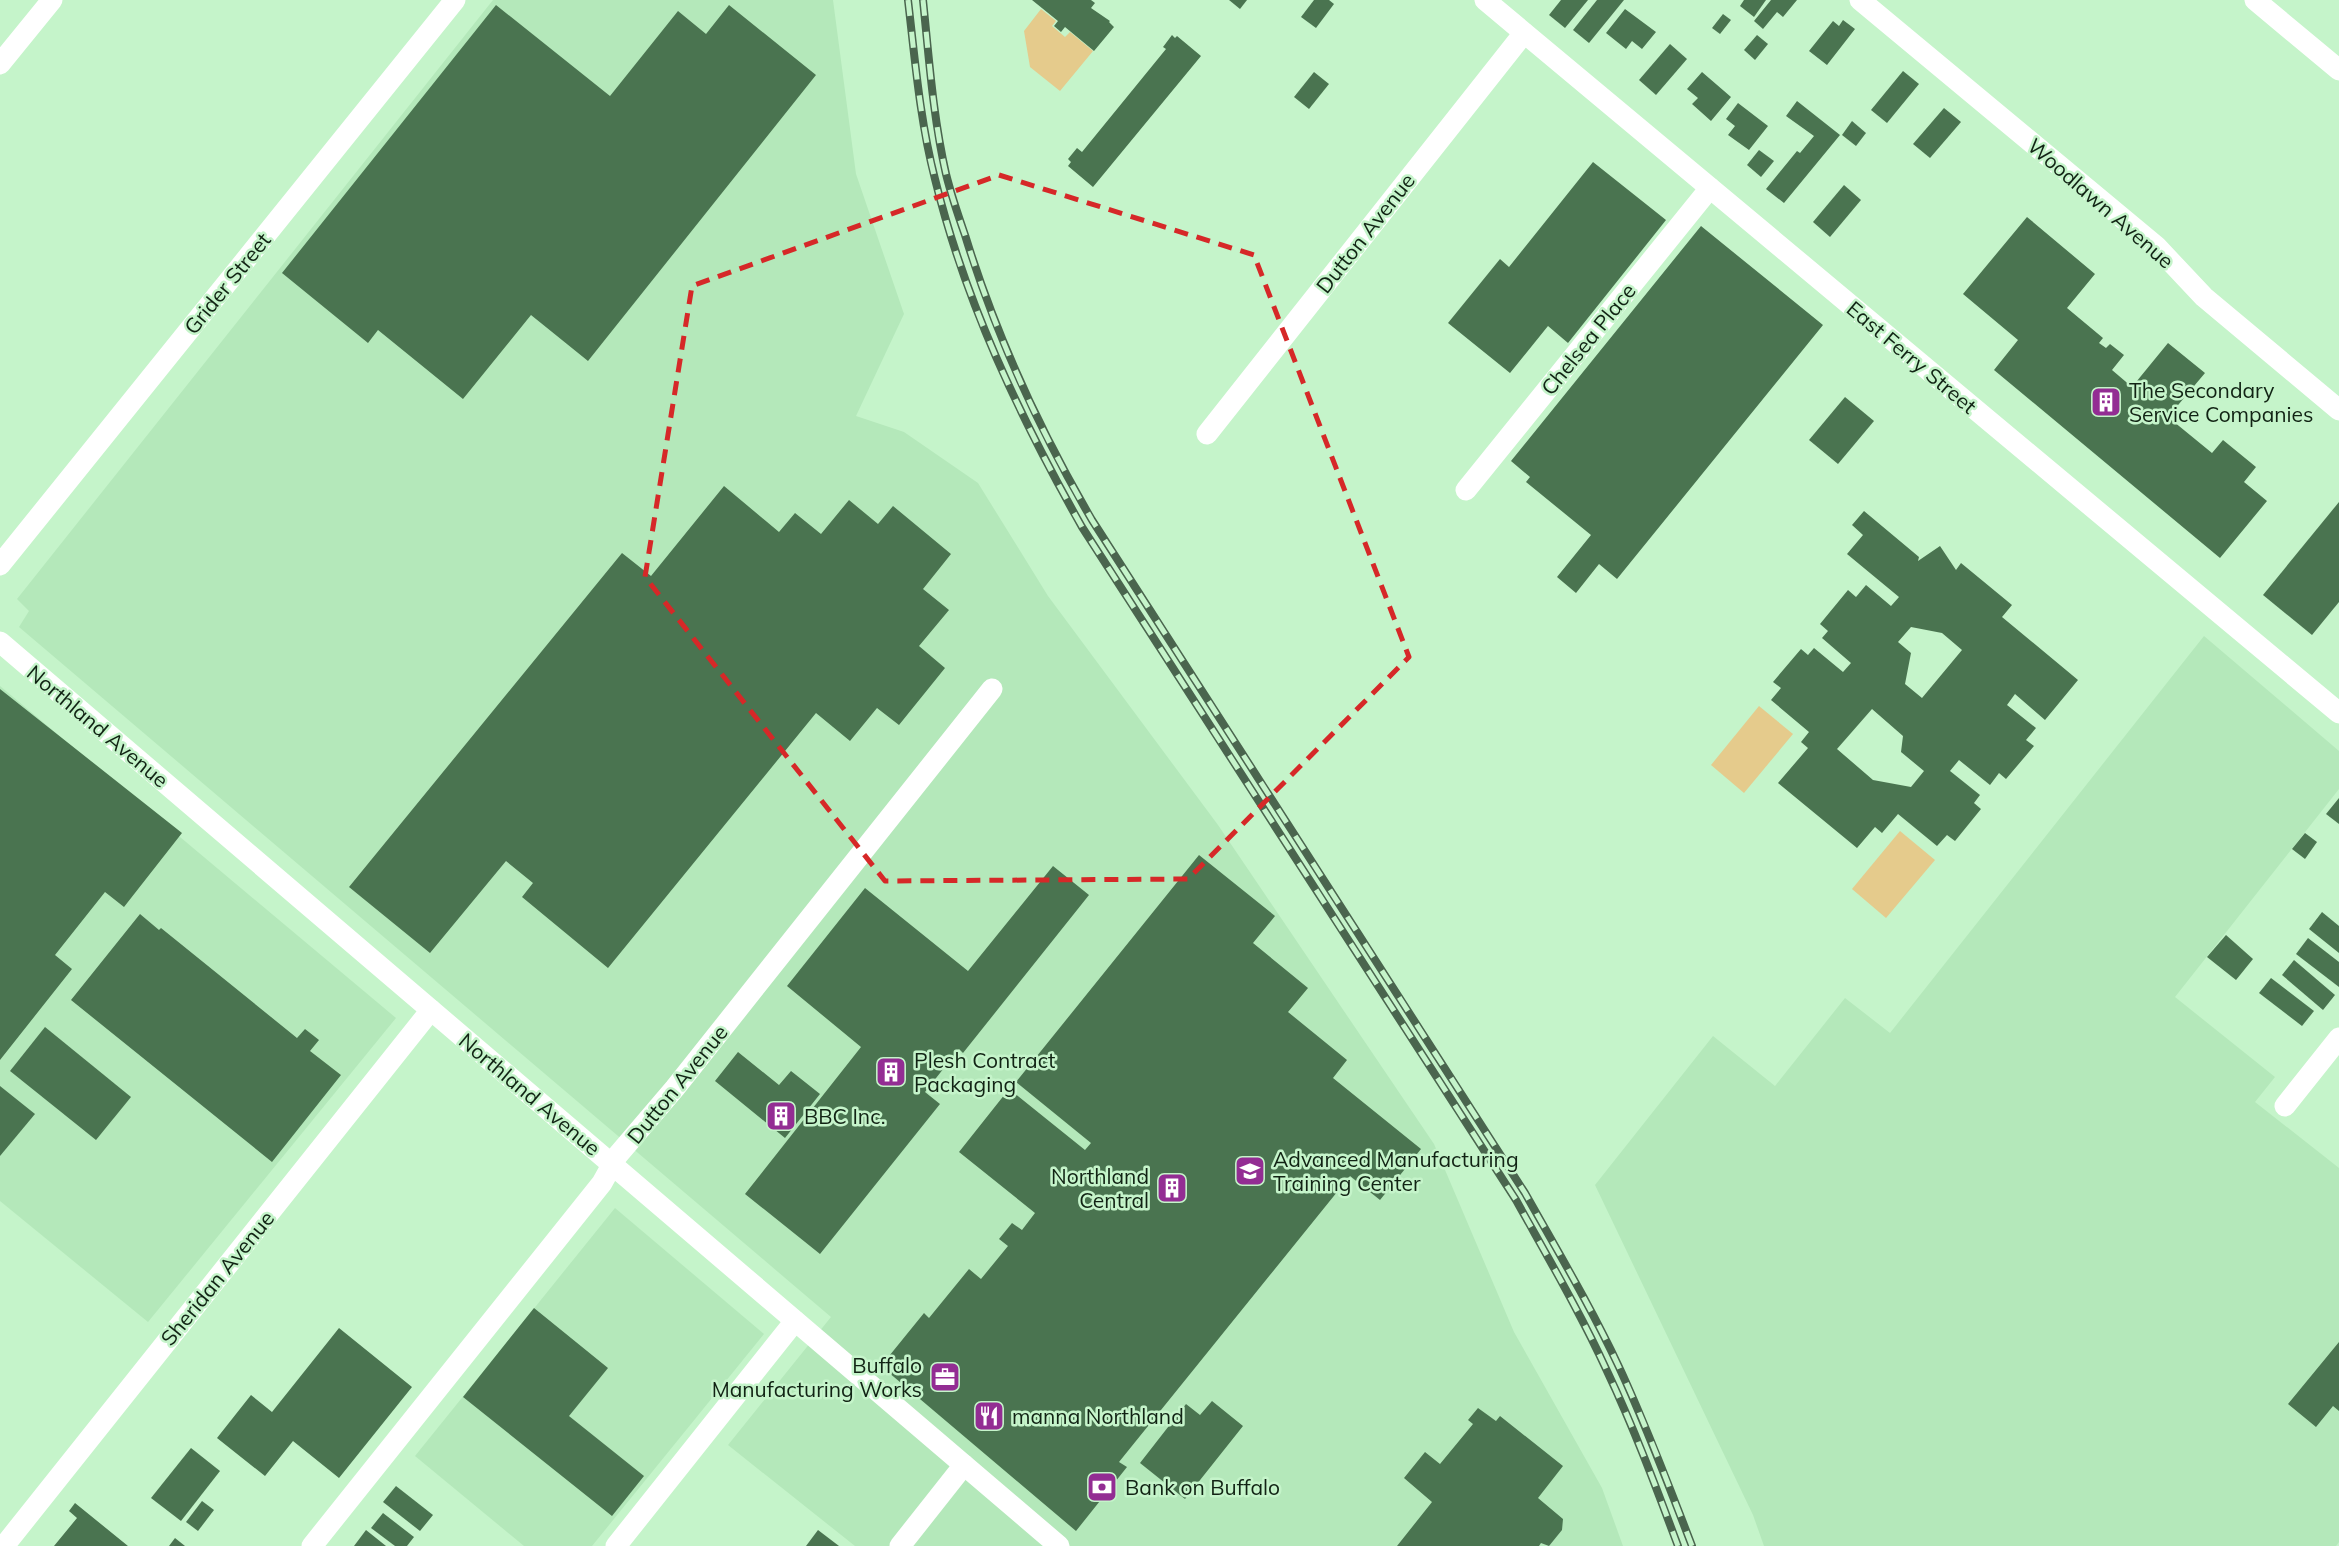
<svg xmlns="http://www.w3.org/2000/svg" width="2339" height="1546" font-family="Mulish,sans-serif">
	<rect width="100%" height="100%" fill="#c5f4ca"/>
	<!-- built -->
	<g fill="#b4e8ba">
		<path d="M493,0H833L856,174L904,314L856,416L904,432L978,483L1048,596L1218,825L1434,1144L1514,1332L1602,1488L1623,1546H855L728,1445L831,1317L19,627L29,611L17,599Z"/>
		<path d="M2204,636L2339,751V789L2175,997L2275,1077L2255,1102L2339,1168V1542L2336,1546H1764L1753,1515L1595,1185L1713,1036L1775,1086L1845,998L1890,1033Z"/>
		<path d="M0,686L396,1018L148,1322L0,1201Z"/>
		<path d="M615,1208L764,1334L592,1546H524L415,1456Z"/>
	</g>
	<!-- green -->
	<g fill="#e5cb8c">
		<path d="M1041,9L1056,21L1052,26L1065,37L1070,32L1093,51L1060,91L1030,67L1024,31Z"/>
		<path d="M1759,706L1793,734L1744,793L1711,765Z"/>
		<path d="M1900,831L1935,860L1886,918L1852,889Z"/>
	</g>
	<!-- building -->
	<g fill="#4a7450" fill-rule="evenodd">
		<path d="M1032,0H1091L1095,3L1091,8L1110,21L1109,22L1114,27L1094,51L1065,27L1061,32L1054,26L1058,21Z"/>
		<path d="M1229,0H1247L1240,9Z"/>
		<path d="M1314,0H1329L1334,4L1316,28L1301,17Z"/>
		<path d="M1561,0H1588L1565,28L1549,15Z"/>
		<path d="M1597,0H1624L1589,43L1573,30Z"/>
		<path d="M1744,0H1766L1754,17L1740,6Z"/>
		<path d="M1771,0H1797L1783,17L1777,12L1763,29L1754,21Z"/>
		<path d="M496,5L610,96L678,11L706,34L729,5L816,75L588,361L531,315L463,399L378,330L368,343L282,273Z"/>
		<path d="M1625,9L1656,32L1642,49L1632,41L1626,49L1606,33Z"/>
		<path d="M1723,14L1731,20L1720,34L1712,28Z"/>
		<path d="M1843,20L1855,29L1827,65L1809,51L1833,21L1839,26Z"/>
		<path d="M1172,35L1175,38L1177,36L1201,56L1093,187L1068,166L1071,162L1068,159L1077,148L1082,152L1166,49L1163,47Z"/>
		<path d="M1757,35L1768,44L1755,60L1744,50Z"/>
		<path d="M1670,44L1687,59L1656,95L1639,80Z"/>
		<path d="M1903,71L1919,84L1887,123L1871,110Z"/>
		<path d="M1314,72L1329,84L1309,109L1294,97Z"/>
		<path d="M1702,72L1731,97L1711,121L1692,104L1698,98L1687,89Z"/>
		<path d="M1797,101L1840,135L1784,203L1766,189L1797,151L1800,153L1814,136L1786,116Z"/>
		<path d="M1738,103L1768,126L1749,150L1728,135L1735,126L1726,119Z"/>
		<path d="M1944,108L1961,122L1930,158L1913,144Z"/>
		<path d="M1852,121L1866,133L1856,146L1842,135Z"/>
		<path d="M1759,150L1774,161L1761,177L1747,165Z"/>
		<path d="M1593,162L1666,220L1568,343L1548,326L1510,373L1448,323L1500,259L1509,267Z"/>
		<path d="M1844,185L1861,200L1830,237L1813,222Z"/>
		<path d="M2027,217L2095,274L2067,308L2103,338L2099,343L2106,348L2110,344L2124,355L2112,370L2132,387L2168,343L2205,373L2168,417L2212,453L2223,440L2256,467L2244,482L2267,501L2220,558L1994,370L2018,340L1963,294Z"/>
		<path d="M1701,226L1823,325L1617,579L1599,564L1576,593L1557,577L1591,535L1526,482L1530,477L1511,461Z"/>
		<path d="M1845,397L1874,421L1838,464L1809,440Z"/>
		<path d="M724,486L779,532L795,513L821,534L849,500L878,524L893,506L951,554L923,589L949,610L919,646L945,668L899,725L877,708L850,741L816,713L608,968L522,897L533,883L506,861L430,953L349,887L622,553L651,576Z"/>
		<path d="M2339,502V602L2312,635L2263,595Z"/>
		<path d="M1864,511L1919,557L1918,561L1940,546L1956,570L1961,563L2012,605L2002,617L2078,680L2045,720L2015,694L2007,705L2036,728L2026,740L2034,746L2006,779L1999,773L1990,785L1959,760L1950,771L1980,795L1974,803L1981,809L1955,841L1947,835L1937,846L1898,814L1882,833L1875,827L1857,848L1778,783L1808,748L1801,742L1809,732L1771,700L1781,688L1773,682L1801,649L1808,655L1814,648L1843,672L1851,663L1822,638L1828,631L1820,624L1848,590L1856,597L1866,585L1891,606L1899,597L1847,554L1863,535L1852,525ZM1911,627L1942,633L1962,650L1922,698L1905,684L1911,653L1898,642ZM1872,709L1903,736L1901,752L1924,771L1911,787L1873,780L1837,749Z"/>
		<path d="M0,689L182,833L124,907L105,892L55,955L72,969L0,1060Z"/>
		<path d="M2339,798V824L2326,814Z"/>
		<path d="M2305,833L2317,842L2305,859L2292,849Z"/>
		<path d="M1199,855L1275,916L1253,943L1308,988L1288,1012L1347,1060L1333,1078L1421,1149L1380,1200L1350,1176L1119,1462L1127,1467L1076,1531L881,1366L924,1313L929,1318L969,1269L981,1279L1008,1246L999,1239L1012,1223L1022,1230L1035,1213L959,1152L1009,1089L1085,1150L1091,1143L1016,1082Z"/>
		<path d="M1053,866L1089,895L963,1053L959,1049L925,1092L940,1104L820,1254L745,1194L861,1047L787,986L865,888L968,971Z"/>
		<path d="M2322,912L2339,926V953L2309,929Z"/>
		<path d="M140,914L159,930L161,928L297,1038L305,1029L319,1040L310,1051L341,1075L272,1162L71,1000Z"/>
		<path d="M2226,935L2253,959L2236,980L2207,957Z"/>
		<path d="M2308,938L2339,962V987L2296,954Z"/>
		<path d="M2294,960L2335,995L2323,1010L2282,975Z"/>
		<path d="M2271,978L2314,1011L2302,1026L2259,993Z"/>
		<path d="M45,1027L131,1097L96,1140L10,1071Z"/>
		<path d="M738,1052L779,1085L791,1071L820,1094L785,1138L715,1081Z"/>
		<path d="M0,1086L35,1114L0,1156Z"/>
		<path d="M534,1308L608,1368L569,1416L644,1476L612,1516L463,1397Z"/>
		<path d="M339,1328L412,1387L339,1478L293,1441L265,1476L217,1438L251,1395L272,1412Z"/>
		<path d="M2339,1342V1411L2333,1406L2316,1427L2288,1404Z"/>
		<path d="M1212,1401L1243,1426L1185,1499L1140,1463L1186,1404L1200,1415Z"/>
		<path d="M1478,1408L1496,1421L1500,1416L1563,1466L1538,1498L1563,1519L1562,1530L1549,1546L1541,1543L1539,1546H1397L1432,1502L1404,1478L1425,1452L1440,1464L1473,1424L1468,1420Z"/>
		<path d="M191,1448L220,1471L181,1521L151,1498Z"/>
		<path d="M396,1486L433,1515L420,1531L383,1502Z"/>
		<path d="M202,1501L214,1510L198,1531L186,1522Z"/>
		<path d="M75,1503L128,1546H54L77,1518L69,1511Z"/>
		<path d="M383,1513L414,1537L407,1546H395L371,1528Z"/>
		<path d="M366,1530L386,1546H354Z"/>
		<path d="M818,1530L839,1546H806Z"/>
		<path d="M175,1538L185,1546H169Z"/>
	</g>
	<g fill="none" stroke-linecap="round" stroke-linejoin="round">
		<!-- minor -->
		<g stroke="#fff" stroke-width="21">
			<path d="M1485,0L2339,713"/>
			<path d="M1860,0L2156,246L2204,297L2339,410"/>
			<path d="M2255,0L2339,70"/>
			<path d="M0,64L52,0"/>
			<path d="M1207,434L1524,33"/>
			<path d="M1466,490L1710,188"/>
			<path d="M0,565L455,0"/>
			<path d="M0,642L1059,1546"/>
			<path d="M2285,1106L2339,1038"/>
			<path d="M4,1546L431,1010"/>
			<path d="M312,1546L602,1183L617,1156L675,1088L992,689"/>
			<path d="M616,1546L795,1321"/>
			<path d="M900,1546L964,1465"/>
		</g>
		<!-- rail casing -->
		<g stroke="#4a654e" stroke-width="8">
			<g id="rail">
				<path d="M908,0C915,60 920,121 935,179C965,302 1020,417 1082,527L1516,1200C1547,1256 1580,1312 1607,1371C1634,1428 1656,1487 1678,1546"/>
				<path d="M923,0C929,58 933,117 946,174C951,194 958,215 965,235C996,336 1039,429 1092,520L1525,1193C1557,1250 1591,1307 1619,1367C1646,1425 1669,1486 1692,1546"/>
			</g>
		</g>
		<!-- rail -->
		<use href="#rail" stroke="#c5f4ca" stroke-width="5" stroke-dasharray="16" stroke-linecap="butt"/>
	</g>
	<!-- marked area -->
	<path fill="none" stroke="#d62828" stroke-width="5" stroke-dasharray="14 9" stroke-linejoin="round" d="M999,175L1254,255L1409,657L1188,879L885,881L645,577L692,286Z"/>
	<!-- icons -->
	<defs>
		<g id="building-square" transform="scale(1.575)"><rect x="-9" y="-9" width="18" height="18" rx="4" fill="#932d93" stroke="#c5f4ca"/><path d="M-4-6H4V6H1V3H-1V6H-4ZM-2.5-4.3h1.7v1.8h-1.7ZM.8-4.3h1.7v1.8H.8ZM-2.5-1h1.7V.8h-1.7ZM.8-1h1.7V.8H.8Z" fill="#fff"/></g>
		<g id="school-square" transform="scale(1.575)"><rect x="-9" y="-9" width="18" height="18" rx="4" fill="#932d93" stroke="#c5f4ca"/><path d="M0-5L7-2L0 1L-7-2ZM-4 1L0 2.5L4 1V4Q0 6-4 4Z" fill="#fff"/></g>
		<g id="office-square" transform="scale(1.575)"><rect x="-9" y="-9" width="18" height="18" rx="4" fill="#932d93" stroke="#c5f4ca"/><path d="M-6-3h4V-5.5h4V-3h4V5H-6ZM-1-4.5V-3h2v-1.5ZM-6 0V1H6V0Z" fill="#fff"/></g>
		<g id="restaurant-square" transform="scale(1.575)"><rect x="-9" y="-9" width="18" height="18" rx="4" fill="#932d93" stroke="#c5f4ca"/><path d="M-5-6h1v4h1v-4h1v4h1v-4h1v5L-1.5 .5V6h-2V.5L-5-1ZM5-6V6H3V1.5H1.5Q1.5-4 5-6Z" fill="#fff"/></g>
		<g id="bank-square" transform="scale(1.575)"><rect x="-9" y="-9" width="18" height="18" rx="4" fill="#932d93" stroke="#c5f4ca"/><path d="M-6-4H6V4H-6ZM0-2.3a2.3 2.3 0 1 0 0 4.6a2.3 2.3 0 1 0 0-4.6Z" fill="#fff"/></g>
	</defs>
	<g fill-rule="evenodd">
		<use href="#building-square" x="2106" y="402"/>
		<use href="#building-square" x="891" y="1072"/>
		<use href="#building-square" x="781" y="1116"/>
		<use href="#school-square" x="1250" y="1171"/>
		<use href="#building-square" x="1172" y="1188"/>
		<use href="#office-square" x="945" y="1377"/>
		<use href="#restaurant-square" x="989" y="1416"/>
		<use href="#bank-square" x="1102" y="1487"/>
	</g>
	<g text-anchor="middle" dominant-baseline="central" stroke-width="5" stroke-linejoin="round" paint-order="stroke">
		<!-- street labels -->
		<g font-size="21" fill="#112314" stroke="#c5f4ca">
			<text transform="translate(2101 203) rotate(41)">Woodlawn Avenue</text>
			<text transform="translate(1365 233) rotate(-52)">Dutton Avenue</text>
			<text transform="translate(227 283) rotate(-51)">Grider Street</text>
			<text transform="translate(1588 339) rotate(-51)">Chelsea Place</text>
			<text transform="translate(1912 357) rotate(40)">East Ferry Street</text>
			<text transform="translate(98 726) rotate(40)">Northland Avenue</text>
			<text transform="translate(677 1084) rotate(-51)">Dutton Avenue</text>
			<text transform="translate(530 1094) rotate(40)">Northland Avenue</text>
			<text transform="translate(217 1278) rotate(-51)">Sheridan Avenue</text>
		</g>
		<!-- poi labels -->
		<g font-size="21" fill="#112314" stroke="#c5f4ca" text-anchor="start">
			<text x="2129" y="390">The Secondary<tspan x="2129" dy="24">Service Companies</tspan></text>
			<text x="914" y="1060">Plesh Contract<tspan x="914" dy="24">Packaging</tspan></text>
			<text x="804" y="1116">BBC Inc.</text>
			<text x="1273" y="1159">Advanced Manufacturing<tspan x="1273" dy="24">Training Center</tspan></text>
			<text x="1149" y="1176" text-anchor="end">Northland<tspan x="1149" dy="24">Central</tspan></text>
			<text x="922" y="1365" text-anchor="end">Buffalo<tspan x="922" dy="24">Manufacturing Works</tspan></text>
			<text x="1012" y="1416">manna Northland</text>
			<text x="1125" y="1487">Bank on Buffalo</text>
		</g>
	</g>
</svg>
